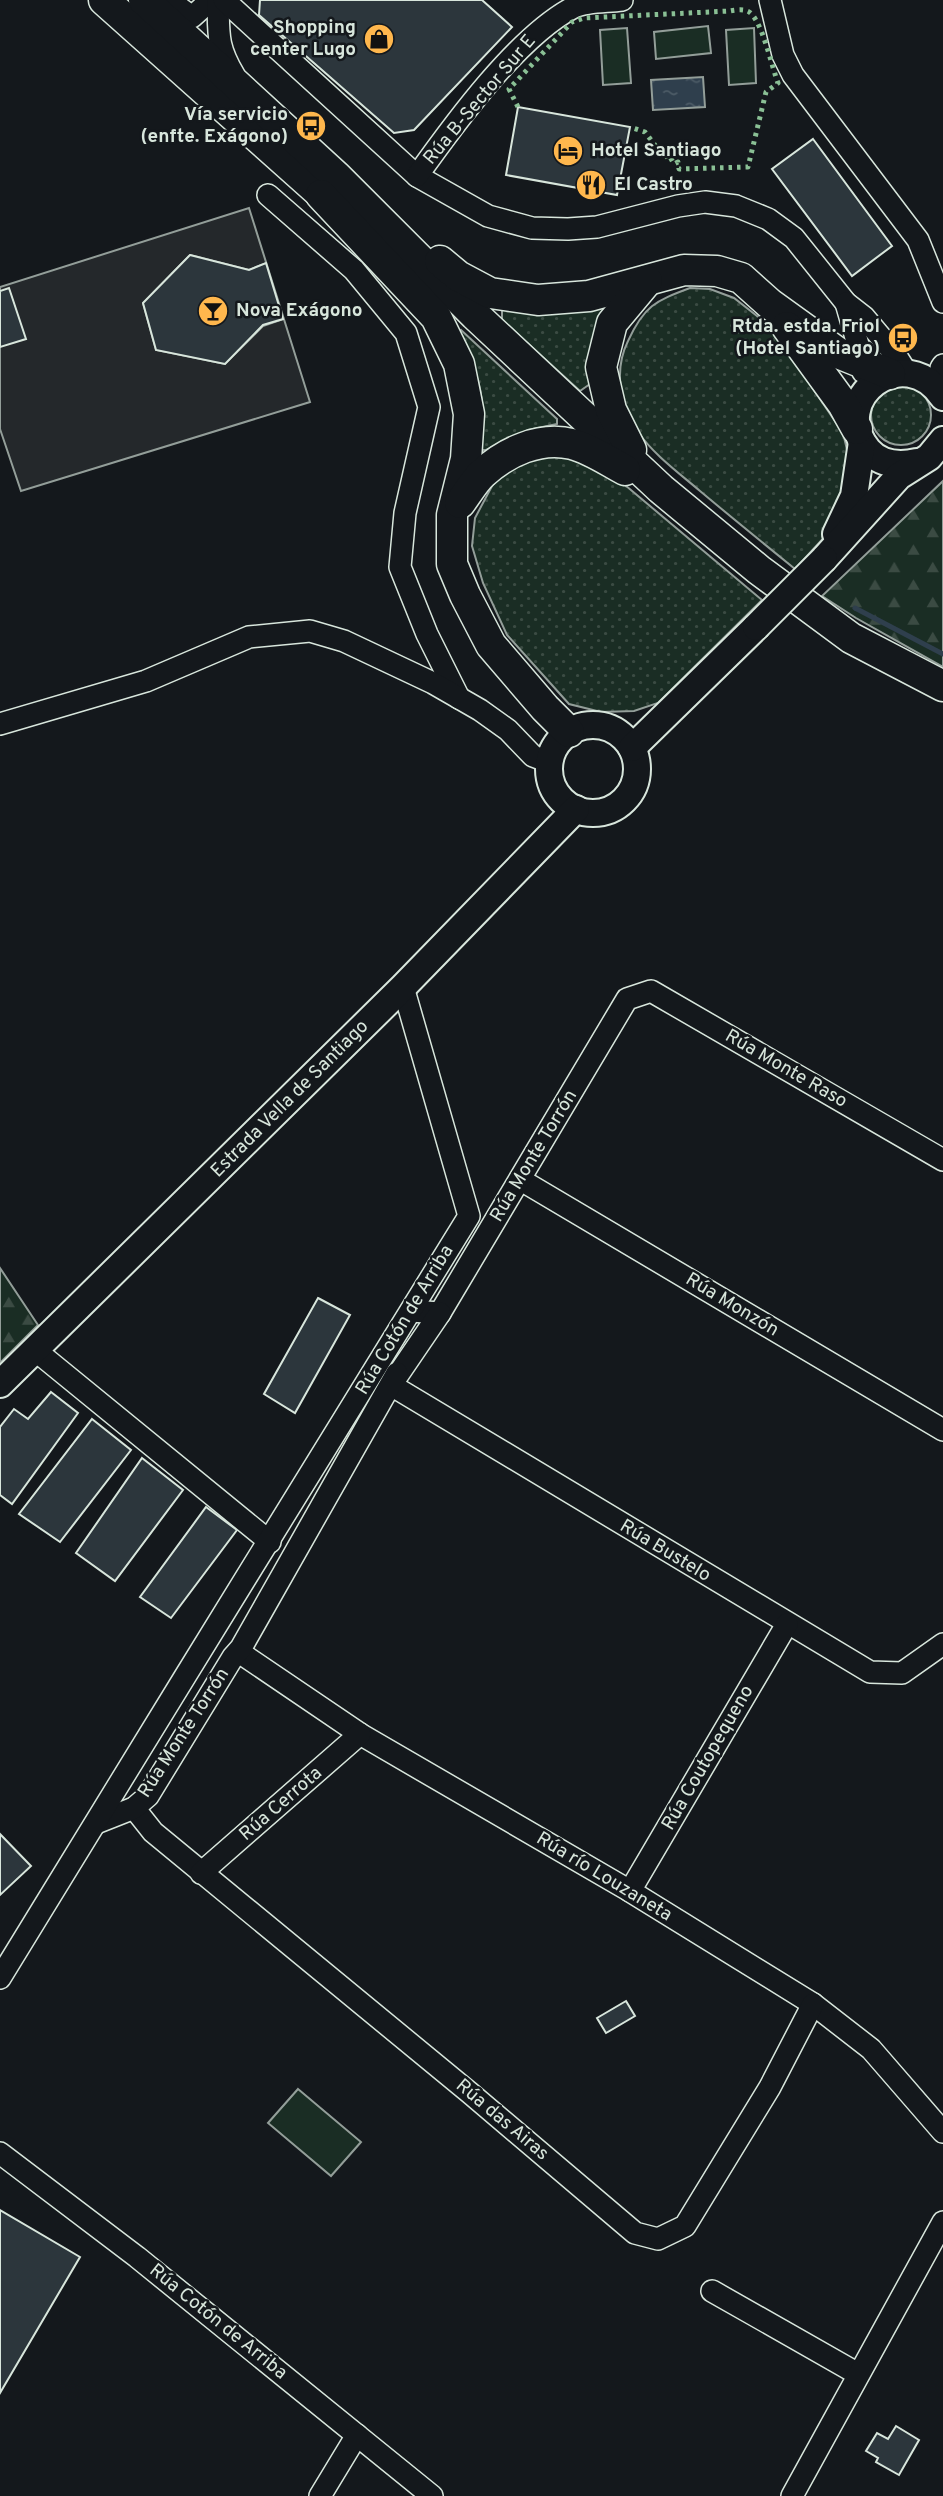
<svg xmlns="http://www.w3.org/2000/svg" width="943" height="2496" font-family="Overpass,sans-serif">
	<defs>
		<pattern id="grass-dots" width="8" height="8" patternUnits="userSpaceOnUse" patternTransform="scale(1.75)"><rect width="8" height="8" fill="#1a2d24"/><path d="M2 2h.1M6 6h.1" fill="none" stroke="#3b4b43" stroke-width="1.8" stroke-linecap="round"/></pattern>
		<pattern id="forest-firs" width="22" height="20" patternUnits="userSpaceOnUse" patternTransform="scale(1.75)"><rect width="22" height="20" fill="#1a2d24"/><path d="M5 1l3.5 6h-7zM16 11l3.5 6h-7z" fill="#3b4b43"/></pattern>
		<pattern id="water-ripples" width="26" height="14" patternUnits="userSpaceOnUse" patternTransform="scale(1.75)"><rect width="26" height="14" fill="#2f3f4d"/><path d="M2 4q2-2 4 0t4 0M15 11q2-2 4 0t4 0" fill="none" stroke="#4c5b66"/></pattern>
	</defs>
	<rect width="100%" height="100%" fill="#14181c"/>
	<!-- grass -->
	<g fill="url(#grass-dots)" stroke="#939e99" stroke-width="2">
		<path d="M690,288L710,289L734,298L757,316L780,340L843,433L849,458L844,491L830,531L795,569C763,543 731,517 700,491C679,473 654,455 638,432C619,406 614,369 628,341C644,306 655,301 690,288Z"/>
		<path d="M603,307L606,315L590,384L580,391L502,320V309Z"/>
		<path d="M461,330L557,419V424L528,430L486,450H478C490,402 478,376 459,332Z"/>
		<circle cx="901" cy="415" r="30"/>
		<path d="M549,454L591,461L625,485L762,600L658,703L634,711L601,712L569,704L507,635L483,583L472,546L475,518L492,486L511,466Z"/>
	</g>
	<!-- forest -->
	<g fill="url(#forest-firs)" stroke="#939e99" stroke-width="2">
		<path d="M943,481V667L856,618L822,596Z"/>
		<path d="M0,1268L38,1325L0,1363Z"/>
	</g>
	<!-- pitch -->
	<g fill="#1a2d24" stroke="#939e99" stroke-width="2">
		<path d="M708,26L711,53L656,59L654,32Z"/>
		<path d="M627,28L631,83L603,85L600,30Z"/>
		<path d="M754,28L756,83L729,85L726,30Z"/>
		<path d="M298,2089L361,2142L331,2176L268,2123Z"/>
	</g>
	<!-- parking -->
	<path fill="#24282b" stroke="#939e99" stroke-width="2" fill-rule="evenodd" d="M249,208L310,402L21,491L0,429V287ZM190,255L249,270L266,263L283,319L263,326L225,364L156,350L143,303Z"/>
	<!-- water -->
	<path fill="url(#water-ripples)" stroke="#939e99" stroke-width="2" d="M703,77L705,107L653,110L651,80Z"/>
	<g fill="none" stroke-linecap="round" stroke-linejoin="round">
		<!-- stream -->
		<path stroke="#2f3f4d" stroke-width="5" d="M855,608L943,654"/>
	</g>
	<!-- building -->
	<g fill="#2c363c" stroke="#d8e6dc" stroke-width="2">
		<path d="M260,0H482L512,27L414,130L394,133L259,15Z"/>
		<path d="M518,107L630,127L617,195L506,175Z"/>
		<path d="M813,139L892,246L852,276L772,169Z"/>
		<path d="M190,255L249,270L266,263L283,319L263,325L225,364L156,350L143,303Z"/>
		<path d="M9,288L26,339L0,347V291Z"/>
		<path d="M318,1298L350,1315L295,1413L264,1394Z"/>
		<path d="M51,1392L78,1413L12,1504L0,1495V1427L14,1409L28,1419Z"/>
		<path d="M92,1419L131,1450L60,1542L19,1514Z"/>
		<path d="M142,1458L183,1490L115,1581L76,1553Z"/>
		<path d="M206,1507L237,1530L171,1618L140,1597Z"/>
		<path d="M0,1834L31,1866L0,1895Z"/>
		<path d="M626,2001L635,2016L606,2033L597,2018Z"/>
		<path d="M0,2210L80,2257L0,2393Z"/>
		<path d="M896,2426L919,2440L899,2475L876,2462L878,2458L866,2451L877,2433L888,2439Z"/>
	</g>
	<g fill="none" stroke-linecap="round" stroke-linejoin="round">
		<!-- minor casing -->
		<g stroke="#d8e6dc" stroke-width="24">
			<g id="minor">
				<path d="M169,0L192,17L211,0"/>
				<path d="M218,0C219,33 216,45 234,75"/>
				<path d="M224,0L417,176L488,216L532,228L568,229L597,227L678,206L705,202L736,206L768,219L794,238L846,303L864,317L895,354L907,373"/>
				<path d="M770,0L783,55L793,75L918,240L943,302"/>
				<path d="M417,176C454,124 518,36 574,7C587,1 607,2 622,0"/>
				<path d="M268,195L354,270L406,333L429,407L405,513L400,567L427,634L459,698"/>
				<path d="M846,303L863,362V372"/>
				<path d="M941,368L943,365"/>
				<path d="M0,724L146,681L249,637L310,631L344,641L433,683L480,710L508,730L533,756L549,762"/>
				<path d="M521,1180L943,1430"/>
				<path d="M411,1311L440,1313L627,999L651,991L943,1160"/>
				<path d="M440,1313L391,1385L870,1672L902,1673L943,1644"/>
				<path d="M35,1350L270,1542"/>
				<path d="M239,1652L360,1734L630,1891L813,2004L871,2049L943,2132"/>
				<path d="M134,1808L153,1832L470,2093L635,2233L658,2239L685,2226L770,2087L813,2004"/>
				<path d="M96,1823L134,1808L148,1796L233,1657L241,1648L397,1373"/>
				<path d="M201,1873L360,1734"/>
				<path d="M630,1891L787,1624"/>
				<path d="M0,1978C155,1723 313,1471 469,1216L403,987"/>
				<path d="M0,2153L137,2257L432,2496"/>
				<path d="M712,2291L858,2374"/>
				<path d="M320,2496L357,2435"/>
				<path d="M792,2496L943,2222"/>
			</g>
		</g>
		<!-- major casing -->
		<g stroke="#d8e6dc" stroke-width="30">
			<g id="major">
				<path d="M917,462C899,466 881,465 868,450C826,399 904,339 943,397"/>
				<path d="M836,534L854,496L862,442"/>
				<path d="M824,559L899,476L929,457L943,440"/>
				<circle cx="593" cy="769" r="44"/>
				<path d="M632,748L756,627"/>
				<path d="M0,1384L403,987L576,809"/>
			</g>
		</g>
		<!-- highway casing -->
		<g stroke="#d8e6dc" stroke-width="33">
			<g id="highway">
				<path d="M104,0L336,207"/>
				<path d="M144,0L337,177L475,315L661,489L759,570L851,638L943,686"/>
				<path d="M321,195L436,317L459,364L469,414L466,459L452,515V564L465,595L491,645L545,708L569,732"/>
				<path d="M440,261L458,276L490,293L538,300L589,296L684,270L717,271L741,278L770,304L838,353L890,374"/>
				<path d="M787,327L843,404L857,429"/>
				<path d="M631,450L611,410L601,367L612,323L647,281"/>
				<path d="M460,503C467,494 474,481 483,473C506,452 540,436 572,444C591,449 608,461 625,470"/>
			</g>
		</g>
		<!-- minor -->
		<use href="#minor" stroke="#14181c" stroke-width="21"/>
		<!-- major -->
		<use href="#major" stroke="#14181c" stroke-width="26"/>
		<!-- highway -->
		<use href="#highway" stroke="#14181c" stroke-width="30"/>
		<!-- major-bridge casing -->
		<g stroke="#d8e6dc" stroke-width="30" stroke-linecap="butt">
			<path id="major-bridge" d="M756,627L824,559"/>
		</g>
		<!-- major-bridge -->
		<use href="#major-bridge" stroke="#14181c" stroke-width="26"/>
		<!-- hedge -->
		<path stroke="#8ac095" stroke-width="5" stroke-dasharray="3.5 5" stroke-linecap="butt" d="M518,107L509,89L572,22L584,18L730,11C735,10 743,9 747,11C761,15 772,68 778,83L766,92L748,167L679,169L678,162L674,164L669,155L664,157L645,132L630,127"/>
	</g>
	<!-- icons -->
	<defs>
		<g id="shop-disc" transform="scale(1.575)"><circle r="9.5" fill="#ffb74d" stroke="#14181c"/><path d="M-5-2.5h2.3a2.7 3.5 0 0 1 5.4 0H5L5.5 6h-11ZM-1.5-2.5h3a1.5 2.3 0 0 0-3 0Z" fill="#111"/></g>
		<g id="bus-disc" transform="scale(1.575)"><circle r="9.5" fill="#ffb74d" stroke="#14181c"/><path d="M-5-6H5V4H4V6H2V4H-2V6H-4V4H-5ZM-3.5-4V0h7V-4ZM-3.5 1.2v1.5H-2V1.2ZM2 1.2v1.5H3.5V1.2Z" fill="#111"/></g>
		<g id="hotel-disc" transform="scale(1.575)"><circle r="9.5" fill="#ffb74d" stroke="#14181c"/><path d="M-6-4.5h1.5V1H6V5H4.5V3h-9V5H-6ZM-4 0a1.8 1.8 0 1 1 3.6 0ZM.5 0V-2.5h3Q6-2.5 6 0Z" fill="#111"/></g>
		<g id="restaurant-disc" transform="scale(1.575)"><circle r="9.5" fill="#ffb74d" stroke="#14181c"/><path d="M-5-6h1v4h1v-4h1v4h1v-4h1v5L-1.5 .5V6h-2V.5L-5-1ZM5-6V6H3V1.5H1.5Q1.5-4 5-6Z" fill="#111"/></g>
		<g id="bar-disc" transform="scale(1.575)"><circle r="9.5" fill="#ffb74d" stroke="#14181c"/><path d="M-6-5H6L.8 .8V4.5H3.5V6h-7V4.5H-.8V.8Z" fill="#111"/></g>
	</defs>
	<g fill-rule="evenodd">
		<use href="#shop-disc" x="379" y="39"/>
		<use href="#bus-disc" x="311" y="126"/>
		<use href="#hotel-disc" x="568" y="151"/>
		<use href="#restaurant-disc" x="591" y="185"/>
		<use href="#bar-disc" x="213" y="311"/>
		<use href="#bus-disc" x="903" y="338"/>
	</g>
	<g text-anchor="middle" dominant-baseline="central" stroke-width="5" stroke-linejoin="round" paint-order="stroke">
		<!-- poi labels -->
		<g font-size="19" font-weight="bold" fill="#d8e6dc" stroke="#14181c" text-anchor="end">
			<text x="356" y="28">Shopping<tspan x="356" dy="22">center Lugo</tspan></text>
			<text x="288" y="115">Vía servicio<tspan x="288" dy="22">(enfte. Exágono)</tspan></text>
			<text x="591" y="151" text-anchor="start">Hotel Santiago</text>
			<text x="614" y="185" text-anchor="start">El Castro</text>
			<text x="236" y="311" text-anchor="start">Nova Exágono</text>
			<text x="880" y="327">Rtda. estda. Friol<tspan x="880" dy="22">(Hotel Santiago)</tspan></text>
		</g>
		<!-- street labels -->
		<g font-size="19" fill="#d8e6dc" stroke="#14181c">
			<text transform="translate(480 100) rotate(-50)">Rúa B-Sector Sur E</text>
			<text transform="translate(786 1069) rotate(30)">Rúa Monte Raso</text>
			<text transform="translate(290 1099) rotate(-45)">Estrada Vella de Santiago</text>
			<text transform="translate(534 1156) rotate(-59)">Rúa Monte Torrón</text>
			<text transform="translate(732 1305) rotate(31)">Rúa Monzón</text>
			<text transform="translate(405 1320) rotate(-59)">Rúa Cotón de Arriba</text>
			<text transform="translate(665 1551) rotate(31)">Rúa Bustelo</text>
			<text transform="translate(184 1733) rotate(-57)">Rúa Monte Torrón</text>
			<text transform="translate(708 1758) rotate(-60)">Rúa Coutopequeno</text>
			<text transform="translate(281 1804) rotate(-41)">Rúa Cerrota</text>
			<text transform="translate(604 1877) rotate(31)">Rúa río Louzaneta</text>
			<text transform="translate(502 2120) rotate(40)">Rúa das Airas</text>
			<text transform="translate(218 2322) rotate(39)">Rúa Cotón de Arriba</text>
		</g>
	</g>
</svg>
